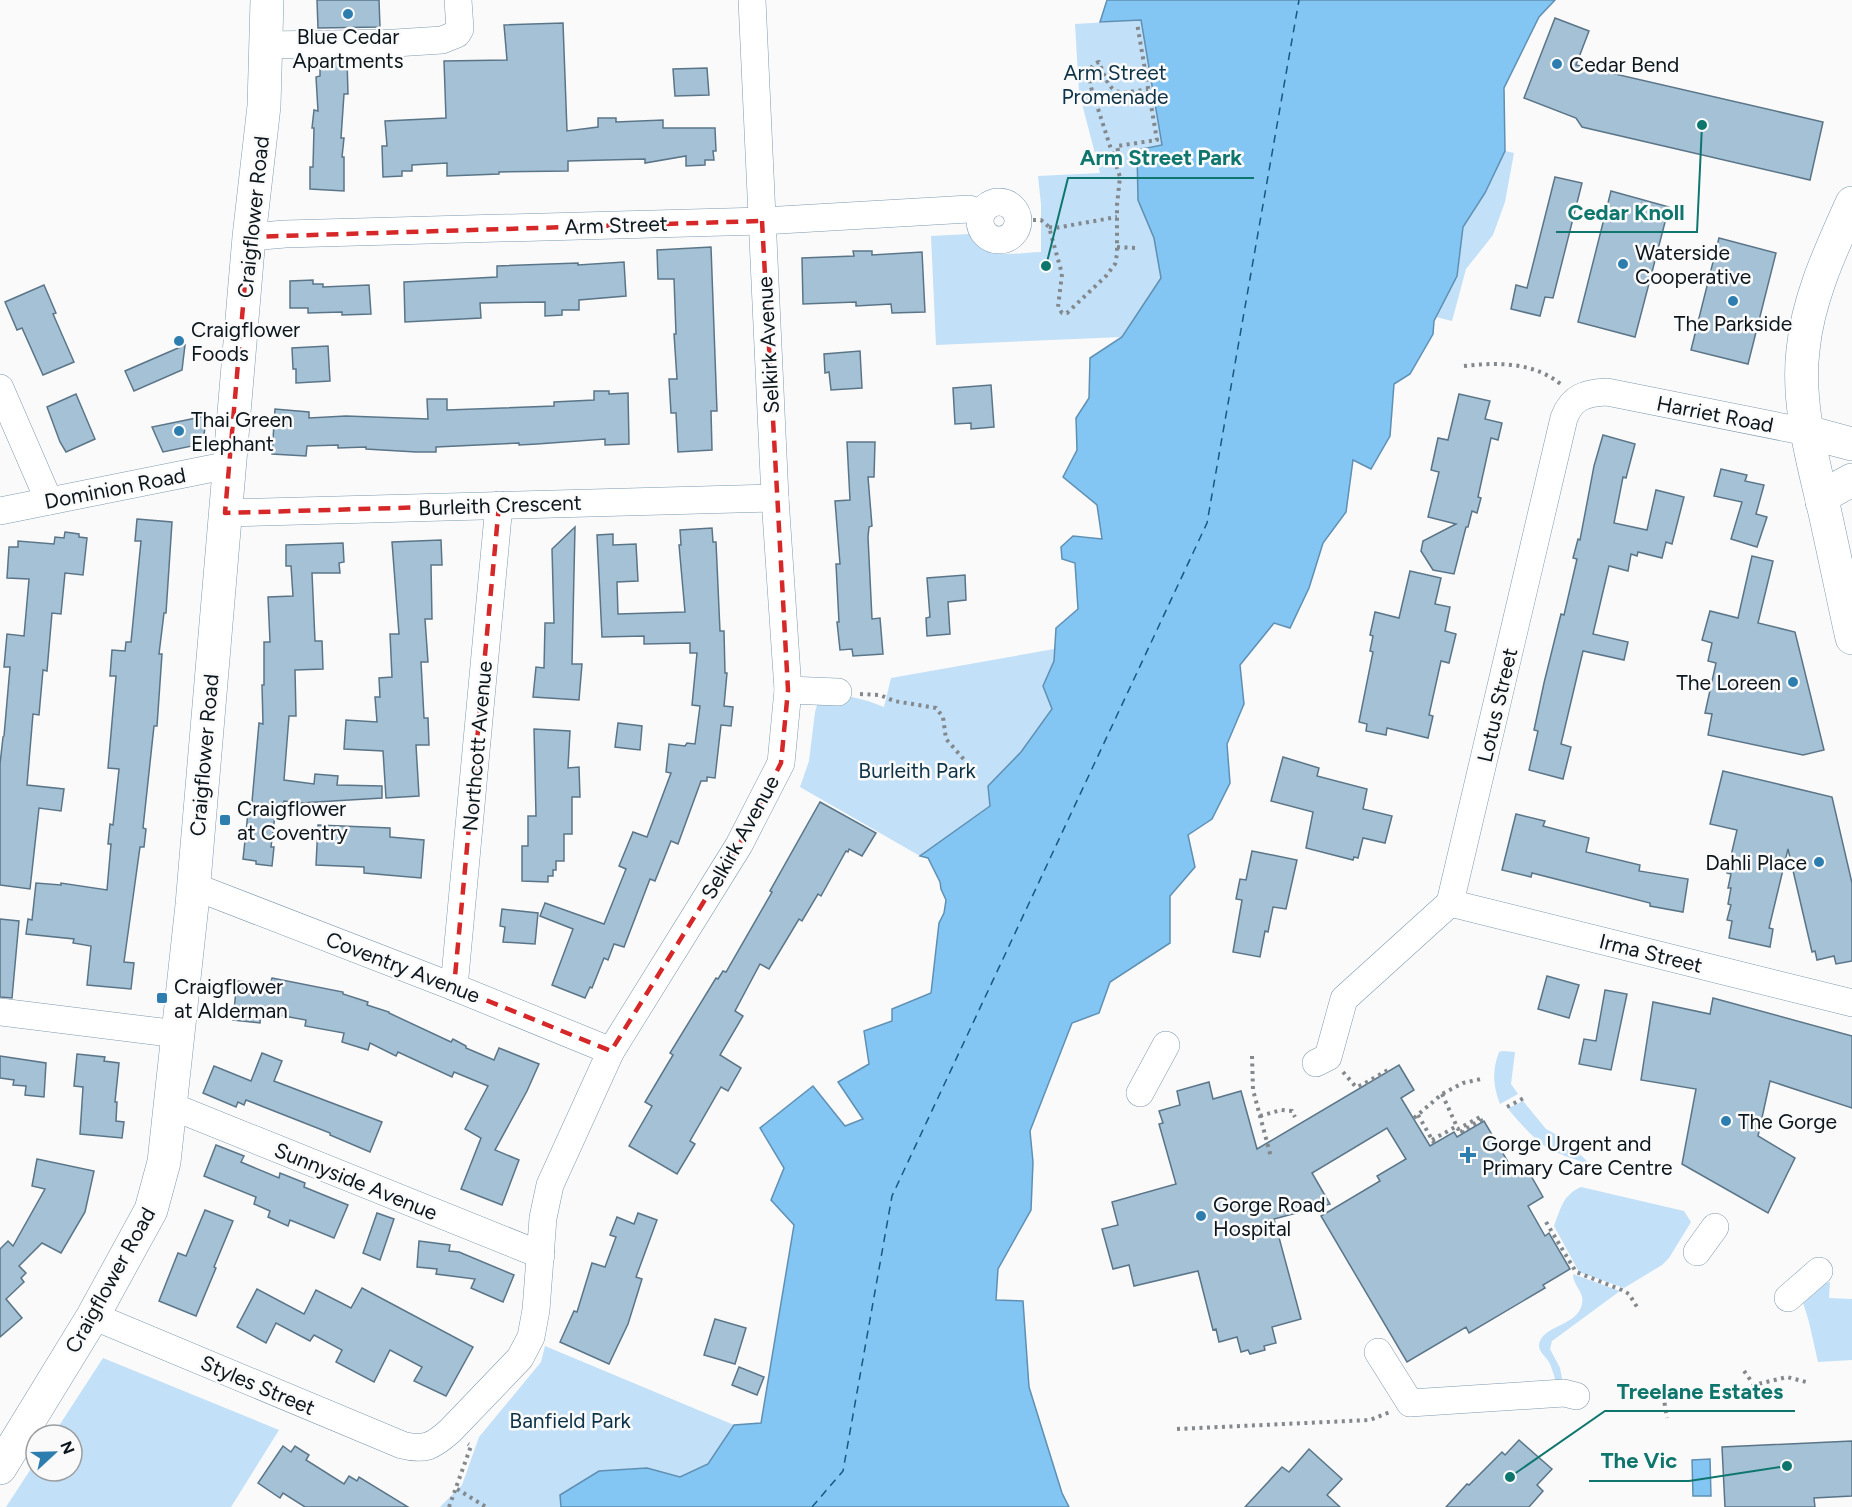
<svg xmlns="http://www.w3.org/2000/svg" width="1852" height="1507" font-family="Figtree,sans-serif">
	<rect width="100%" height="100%" fill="#fafafa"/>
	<!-- green -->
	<g fill="#c2e0f7">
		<path d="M1141,20L1162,145L1138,200L1154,238L1161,278L1122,337L936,345L931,236L969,234C983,261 1015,253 1041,252V204L1038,176L1100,173L1079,92L1075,24Z"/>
		<path d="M1505,151L1514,153L1505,202L1493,235L1466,269L1452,321L1436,317L1457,276L1463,227L1485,193Z"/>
		<path d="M1054,649V661L1043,686L1052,709L1021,752L988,786L990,806L920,856L800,787L809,761L815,712L818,702L844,695L868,701L884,707L891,678Z"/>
		<path d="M1503,1051L1515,1052L1511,1084L1518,1094L1500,1104C1493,1086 1492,1070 1499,1052Z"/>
		<path d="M1523,1101L1546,1129L1564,1139L1587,1161L1586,1163C1573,1159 1558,1154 1546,1147C1532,1137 1520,1123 1509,1110V1108Z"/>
		<path d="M1581,1187L1684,1211L1691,1222L1669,1258L1662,1265L1624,1288L1579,1272L1554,1226C1561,1208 1563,1195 1581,1187Z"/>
		<path d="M1573,1274L1620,1291L1552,1341L1550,1349L1560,1368L1564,1388L1557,1386C1555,1379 1553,1371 1550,1364C1547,1357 1538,1352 1539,1344C1543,1325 1578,1326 1582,1304C1585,1292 1573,1286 1573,1274Z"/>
		<path d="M1830,1282L1829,1298L1852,1299V1360L1818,1362L1809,1322L1801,1296L1813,1285Z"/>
		<path d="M545,1346L734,1425L708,1464L680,1477L647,1468L560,1495L561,1507H440L462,1485L479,1437L541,1362Z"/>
		<path d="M103,1358L279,1430L231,1507H6L36,1461V1471H72V1435H53Z"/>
	</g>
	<!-- water -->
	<g fill="#83c5f3" stroke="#5f90b3" stroke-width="1.5">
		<path d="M1107,0H1555L1539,17L1504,88L1505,151L1485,193L1463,227L1457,276L1434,321L1433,334L1410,374L1394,384L1390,436L1371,469L1353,460L1346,512L1323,543L1309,588L1290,628L1274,623L1240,665L1244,704L1227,744L1230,783L1212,819L1188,835L1195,867L1170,896V943L1110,982L1099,1013L1072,1023L1030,1131L1033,1162L1031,1210L998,1269L996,1300L1023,1301L1029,1387L1062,1493L1069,1507H561L560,1495L599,1471L647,1468L680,1477L708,1464L734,1425L761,1423L794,1225L771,1200L784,1168L760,1128L813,1086L845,1126L863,1119L838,1082L869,1064L864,1031L892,1021V1009L931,993L939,923L944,913L946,900L941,889L940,882L928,858L920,856L990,806L988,786L1021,752L1052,709L1043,686L1054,661L1056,628L1078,609L1075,563L1062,559L1061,547L1073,536L1102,539L1097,505L1063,477L1077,450L1076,418L1089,398L1090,358L1122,337L1161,278L1154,238L1138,200L1137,150L1162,145L1141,20L1100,22Z"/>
		<path d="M1710,1459L1711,1496H1693L1692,1460Z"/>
	</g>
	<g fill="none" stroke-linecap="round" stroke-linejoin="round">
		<!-- ferry -->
		<path stroke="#18597f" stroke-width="1.5" stroke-dasharray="8 6" stroke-linecap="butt" d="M812,1507L843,1471L892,1196L1207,523L1299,0"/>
	</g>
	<!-- building -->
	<g fill="#a4c1d5" stroke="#5b7588" stroke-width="1.5">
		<path d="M317,0H379L380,27L318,28Z"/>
		<path d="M1555,18L1589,31L1576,65L1823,122L1810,180L1582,127L1576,118L1524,98Z"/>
		<path d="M563,23L567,131L598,127V118H616V122L663,120V128H715L716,151H713L714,160H705V165L686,166V156L645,163V159L568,161V171L499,172V174L447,176V163L412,165V171H402V176L383,177L382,146H387L385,121L446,118L444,61L507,60L504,25Z"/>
		<path d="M327,60H347L348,94H344L341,138H344L342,157H344V191L310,189V167H313L314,128H312L314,110L318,111L316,77L320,76V66H328Z"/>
		<path d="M707,68L709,95L675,96L673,69Z"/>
		<path d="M1555,177L1582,183L1553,298L1545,297L1540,316L1511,309L1516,285L1527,288Z"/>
		<path d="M1611,191L1669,207L1635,337L1578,322Z"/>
		<path d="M1719,238L1776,253L1748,364L1691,350Z"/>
		<path d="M711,247L717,411H711L712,450L678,452L676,413H671L669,379H677L674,334H676L674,279H658L657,250Z"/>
		<path d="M853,251H872V255L922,252L925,312L892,313L891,304L856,306V302L803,304L802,258L854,256Z"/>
		<path d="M624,262L626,296L579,300V310H562V315L545,316V302L480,303L481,318L405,322L404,282L497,277V266L578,263V265Z"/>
		<path d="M313,280V284H323V287L369,285L371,314L342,315V312L308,313V308H290V281Z"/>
		<path d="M44,285L56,313L53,314L74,362L43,375L22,328L17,330L5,302Z"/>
		<path d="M185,345L182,370L134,391L125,371Z"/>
		<path d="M328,346L330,381L296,383V369H293L292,348Z"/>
		<path d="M860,351L862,388L831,390L829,372L825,373L824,354Z"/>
		<path d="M991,385L994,427L971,429V423L955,424L953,388Z"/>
		<path d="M594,391H609V394L628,393L629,444L605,445V439L537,444L519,445V443L436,447V452H416L366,449V447L338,448V445L307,446L306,456L272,454L275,409L309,412V418L346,416L428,419L427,399H447V410L554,406V402L594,400Z"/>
		<path d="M76,394L95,439L66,452L60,442L47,407Z"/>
		<path d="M1459,394L1490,401L1485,419L1502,423L1498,440L1491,438L1478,497L1481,498L1477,513L1472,511L1468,527H1466L1454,574L1433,570L1421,551L1423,541L1456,524L1428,517L1439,472L1431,470L1438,438L1448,440Z"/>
		<path d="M206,416L204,436L197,437V445L163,452L152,427Z"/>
		<path d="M1603,435L1635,444L1626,478L1623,477L1614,523L1647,530L1656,490L1684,497L1672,544L1666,542L1662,558L1638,552L1637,556L1631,554L1628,571L1609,566L1593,634L1628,642L1624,660L1583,651L1561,744L1571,747L1563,779L1529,770L1538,731L1534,730L1544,683L1561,614L1564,615L1577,559L1573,558L1578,539L1580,540L1594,466Z"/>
		<path d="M847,442H875L874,477H868L872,526L869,527L868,537L872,619L880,618L883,654L853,656L852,649L840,650L837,622H839L836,564H840L835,501L850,500Z"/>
		<path d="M1721,469L1747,475L1745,481L1764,485L1756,514L1767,517L1757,547L1731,539L1742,502L1714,496Z"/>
		<path d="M137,519L172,522L166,613H164L159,654H162L157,726H154L143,828L146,829L144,847H140L124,962L134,963L131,989L87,985L91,946L73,943L74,939L26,934L28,919L32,920L36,883L61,885V883L107,890L111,844H108L110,824L113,825L119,769L108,768L116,676H110L112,650L125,651L126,642H131L141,541H135Z"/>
		<path d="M575,527L572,664H582L579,700L533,697L536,667L544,668L545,623H554L552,549Z"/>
		<path d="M712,528L713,542H716L720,631H724L725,673H727L724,706L733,707L731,726L721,725L715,778L707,777V781H701L678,844L671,841L655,881L650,879L624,947L614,944L608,960L604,958L592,988L590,987L585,998L552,985L573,929L540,916L545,903L604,924L626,869L619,866L633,832L647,837L671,773L666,772L669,744L685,746L687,743L695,744L700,706L692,705L697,653H690V643L644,644V636L602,637L597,535L613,534V545L636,544L638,581L617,582L618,614L685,612L679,545H681L680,530Z"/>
		<path d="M65,532L79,534V537L87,538L83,575L65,573L61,614L52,613L47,671L43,670L39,715L33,714L27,785L64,789L61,811L39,808L30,889L0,885V764L3,737L4,736L10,667H4L7,634L24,636L29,579L7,578L9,547H18V541L54,544L55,537L64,538Z"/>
		<path d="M441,540L442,565H431L432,619H425L428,662H421L424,718H428L429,745H416L419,796L386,798L383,751L344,749L346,720L377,722L375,697H380L379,678L392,677L390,634H399L392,542Z"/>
		<path d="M343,543L344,562L339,563L340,573H312L315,641H322L323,669L295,670L296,716H289L284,780L314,784L315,774L338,776L337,785L382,786V798L300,803L284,801L282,807H276L271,847H274L272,866L256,864V861L243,859L248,813H251L259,723L263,724L262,685H264V642H270L268,597L293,596L291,566H286V545Z"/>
		<path d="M1752,556L1773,561L1758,623L1795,632L1824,750L1803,755L1708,735L1712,714L1705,713L1716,663L1708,661L1712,643L1702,640L1710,611L1738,618Z"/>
		<path d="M1410,571L1441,578L1435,604L1450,607L1445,631L1456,634L1449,663L1441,661L1429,715L1433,716L1428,738L1387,728L1386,735L1366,731L1367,724L1359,722L1373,652L1370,651L1373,636L1370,635L1375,612L1399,618Z"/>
		<path d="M965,575L966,600L948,602L950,634L927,636L926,618L930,617L927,578Z"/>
		<path d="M618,723L642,726L640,750L615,747Z"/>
		<path d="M534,729L570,731L568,768L579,767L580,797H572V834H564V861H556V870H553V876H548V882L522,881V846H528V816H536Z"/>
		<path d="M1283,757L1319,768L1317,776L1367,789L1363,809L1392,816L1385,843L1363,838L1358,858L1354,857L1353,860L1306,848L1313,812L1271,801Z"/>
		<path d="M1723,771L1832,797L1852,883V961L1836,964L1834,956L1817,960L1815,951L1812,952L1788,849L1769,928L1773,929L1770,947L1729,938L1732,921L1727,920L1731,905L1728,904L1731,888H1728L1731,874L1727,873L1737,830L1710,824Z"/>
		<path d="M820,802L876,833L862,856L849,849L848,852L846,851L821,896L818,894L802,921L799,919L769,969L760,964L735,1011L743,1016L720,1055L741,1068L728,1091L721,1087L690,1141L695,1144L677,1174L629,1146L652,1106L645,1102L673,1055L670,1053L716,978L718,979L723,971L726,972L772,892L770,891Z"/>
		<path d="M1516,814L1545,821L1543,826L1589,838L1586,852L1640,865L1639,871L1688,879L1683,912L1650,906V903L1532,873L1531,877L1502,870Z"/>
		<path d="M318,825L390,828V837L424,840L421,878L364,873V867L316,865Z"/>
		<path d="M1252,851L1297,860L1286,909L1273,907L1268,932L1265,931L1260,957L1233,952L1242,900L1236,899L1240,879L1246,880Z"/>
		<path d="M502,909L538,913L535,944L503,942L505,927L500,926Z"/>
		<path d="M0,919L19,921L12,998L0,997Z"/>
		<path d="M1547,976L1579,985L1569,1018L1538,1009Z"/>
		<path d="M272,978L343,992V994L368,1002L367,1005L389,1012V1013L451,1042L453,1039L466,1046V1048L494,1060L499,1048L539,1064L527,1091L495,1150L519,1160L502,1205L461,1189L481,1138L465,1129L488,1086L454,1072L452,1077L398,1052L396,1056L370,1043L368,1050L342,1042L344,1033L305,1026L306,1020L261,1012L260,1023L233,1020L237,981L270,984Z"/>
		<path d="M1605,990L1627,994L1611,1070L1579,1064L1584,1039L1596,1041Z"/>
		<path d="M1713,998L1852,1036V1108L1770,1081L1758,1136L1795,1158L1768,1213L1682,1164L1696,1089L1641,1080L1653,1002L1710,1014Z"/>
		<path d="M262,1053L282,1061L274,1081L382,1122L370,1152L330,1135V1133L246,1100L244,1105L238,1102L236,1107L203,1093L214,1066L251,1081Z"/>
		<path d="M77,1054L105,1057L104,1061L119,1063L115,1102H117L116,1121L124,1122L122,1138L80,1134L83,1087L74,1086Z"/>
		<path d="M0,1056L46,1063L44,1097L25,1095L26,1086L13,1085L14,1080L0,1078Z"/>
		<path d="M1399,1065L1414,1090L1401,1098L1430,1146L1454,1132L1457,1137L1484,1121L1515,1174L1526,1167L1543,1197L1528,1206L1545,1236L1549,1233L1570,1269L1543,1285L1545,1288L1469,1333L1466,1327L1407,1362L1321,1216L1380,1181L1377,1176L1406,1159L1387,1128L1312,1173L1330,1204L1274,1219L1301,1319L1272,1327L1276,1343L1264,1346L1265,1350L1250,1354L1248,1350L1241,1352L1237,1337L1219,1342L1216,1329L1213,1330L1198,1271L1134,1286L1129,1265L1113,1269L1102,1229L1118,1225L1112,1202L1176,1184L1159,1124L1163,1123L1159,1111L1180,1105L1177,1091L1209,1082L1213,1099L1241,1091L1257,1149Z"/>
		<path d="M216,1145L244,1156L241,1162L279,1178L280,1173L305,1183L304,1187L348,1205L334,1238L290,1220L288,1226L268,1217L270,1211L254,1204L256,1197L204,1176Z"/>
		<path d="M37,1159L94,1171L85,1212L61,1253L42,1243L19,1266L26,1273L21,1278L24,1282L6,1299L22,1318L0,1337V1249L8,1241L13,1246L45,1189L32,1186Z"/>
		<path d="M205,1210L233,1221L214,1267L216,1268L196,1316L159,1301L178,1253L186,1256Z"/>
		<path d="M377,1213L394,1219L380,1260L363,1253Z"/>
		<path d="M638,1213L657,1220L636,1277L642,1279L628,1324L609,1364L560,1342L574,1311L577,1312L592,1263L605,1267L616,1237L610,1235L617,1217L634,1224Z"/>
		<path d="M419,1241L450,1245L449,1251L459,1252L514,1275L503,1302L471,1288L475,1279L436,1274L437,1269L417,1267Z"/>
		<path d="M362,1288L473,1347L446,1396L414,1381L422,1367L390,1350L374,1382L336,1362L342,1350L314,1335L310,1341L276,1323L266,1343L237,1327L257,1289L304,1314L316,1290L351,1308Z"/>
		<path d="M715,1319L746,1328L735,1364L704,1355Z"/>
		<path d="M739,1367L764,1377L757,1395L732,1385Z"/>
		<path d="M1519,1440L1552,1469L1537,1485L1543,1491L1529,1507H1446L1467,1484L1469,1485L1502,1452L1505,1455Z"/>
		<path d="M1852,1441V1496L1814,1498L1815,1507H1725L1722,1447Z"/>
		<path d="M283,1446L291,1452L295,1446L309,1455L306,1460L344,1484L349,1476L357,1481L359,1477L408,1507H305L283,1493L280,1498L258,1483Z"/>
		<path d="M1309,1449L1342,1479L1327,1495L1340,1507H1245L1282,1467L1289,1472Z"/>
	</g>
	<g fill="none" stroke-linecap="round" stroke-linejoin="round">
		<!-- minor casing -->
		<g stroke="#7f9aae" stroke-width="28">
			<g id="minor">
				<path d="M266,45L395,43L442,40L457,34L460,29L458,0"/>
				<circle cx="999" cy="221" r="19"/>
				<path d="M249,237L285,234L762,221L969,209L981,213"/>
				<path d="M0,388L49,501"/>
				<path d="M0,511L229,465"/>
				<path d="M225,513L775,498"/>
				<path d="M788,690L838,692"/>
				<path d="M193,886L454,987L611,1051"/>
				<path d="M1450,903L1852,1003"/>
				<path d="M454,987L499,505"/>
				<path d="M0,1012L178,1034"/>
				<path d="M1316,1063L1328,1057L1344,999L1450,903L1564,418C1572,397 1585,393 1607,392L1807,432"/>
				<path d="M1140,1093L1166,1045"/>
				<path d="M171,1106L541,1255"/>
				<path d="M1697,1252L1715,1227"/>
				<path d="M1788,1298L1819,1271"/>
				<path d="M93,1316L402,1445C425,1451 433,1446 450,1431L520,1358L531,1337L536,1310L543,1218L550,1185L611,1051L739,845L781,763L788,690L775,498L752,0"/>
				<path d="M1378,1352L1410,1403L1564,1393L1576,1396"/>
			</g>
		</g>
		<!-- major casing -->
		<g stroke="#7f9aae" stroke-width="34">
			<g id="major">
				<path d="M1852,203C1831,250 1808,298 1803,350C1797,401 1811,454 1823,504C1833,548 1842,593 1852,638"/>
				<path d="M1807,432L1852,444"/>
				<path d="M1822,502L1830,492L1852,480"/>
				<path d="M0,1468L93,1316L151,1210L164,1162L192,905L249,237L264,106L267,0"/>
			</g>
		</g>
		<!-- path -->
		<g stroke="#83888c" stroke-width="4" stroke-dasharray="3 4.5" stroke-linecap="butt">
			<path d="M1118,166L1119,156L1117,146L1157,140L1137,23"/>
			<path d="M1018,220H1041L1049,227L1062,274L1058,307L1062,313H1067L1106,276L1115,264L1117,254V205L1120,177L1090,84C1090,74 1088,65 1099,62C1112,96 1113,95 1148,89"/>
			<path d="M1049,227L1055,228L1117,217"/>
			<path d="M1117,247L1135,248"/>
			<path d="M1464,366C1498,362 1534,362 1562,385"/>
			<path d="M860,694L880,695L894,701L936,708L943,717L946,739L975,772"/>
			<path d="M1252,1056L1253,1090L1271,1157"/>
			<path d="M1343,1072L1356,1087L1362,1085L1388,1070"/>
			<path d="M1442,1094L1458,1129L1480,1117"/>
			<path d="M1507,1107L1524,1098"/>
			<path d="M1418,1115L1434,1143"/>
			<path d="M1260,1116L1281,1110L1292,1111L1295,1117"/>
			<path d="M1414,1118L1442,1094L1463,1083L1481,1079"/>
			<path d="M1463,1133L1462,1131L1481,1120L1480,1117"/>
			<path d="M1432,1140L1457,1126"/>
			<path d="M1546,1222L1576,1272L1622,1290L1629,1294L1637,1307"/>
			<path d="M1744,1371L1754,1385L1787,1377L1806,1382"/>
			<path d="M1662,1388L1667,1418"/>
			<path d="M1177,1429L1370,1420L1390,1412"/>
			<path d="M457,1489L486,1507"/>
			<path d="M449,1507L471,1446L468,1444"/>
		</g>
		<!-- minor -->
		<use href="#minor" stroke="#fff" stroke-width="27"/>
		<!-- major -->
		<use href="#major" stroke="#fff" stroke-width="33"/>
	</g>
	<!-- marked area -->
	<path fill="none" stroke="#d62828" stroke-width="4.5" stroke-dasharray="12 8" stroke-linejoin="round" d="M762,221L788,690L781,763L739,845L611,1051L454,987L499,505L225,513L249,237Z"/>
	<!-- markers -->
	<g fill="#2d7eaf" stroke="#fafafa" stroke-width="2">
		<circle cx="348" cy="14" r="6"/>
		<circle cx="1557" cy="64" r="6"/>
		<circle cx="1623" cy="264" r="6"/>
		<circle cx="1733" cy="301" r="6"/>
		<circle cx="179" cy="341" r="6"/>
		<circle cx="179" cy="431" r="6"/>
		<circle cx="1793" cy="682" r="6"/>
		<rect x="219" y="814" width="12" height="12" rx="3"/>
		<circle cx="1819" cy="862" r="6"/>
		<rect x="156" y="992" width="12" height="12" rx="3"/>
		<circle cx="1726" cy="1121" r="6"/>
		<path d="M1465 1146h6v6h6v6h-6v6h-6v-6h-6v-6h6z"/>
		<circle cx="1201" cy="1216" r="6"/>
	</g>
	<g text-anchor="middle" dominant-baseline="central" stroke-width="5" stroke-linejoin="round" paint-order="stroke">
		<!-- poi labels -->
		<g font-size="21" fill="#0c161d" stroke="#fafafa" text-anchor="start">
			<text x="348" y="36" text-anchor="middle">Blue Cedar<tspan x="348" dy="24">Apartments</tspan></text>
			<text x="1569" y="64">Cedar Bend</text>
			<text x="1635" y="252">Waterside<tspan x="1635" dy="24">Cooperative</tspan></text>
			<text x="1733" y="323" text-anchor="middle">The Parkside</text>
			<text x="191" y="329">Craigflower<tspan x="191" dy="24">Foods</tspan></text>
			<text x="191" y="419">Thai Green<tspan x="191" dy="24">Elephant</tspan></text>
			<text x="1781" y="682" text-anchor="end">The Loreen</text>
			<text x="237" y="808">Craigflower<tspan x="237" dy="24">at Coventry</tspan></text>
			<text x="1807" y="862" text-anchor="end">Dahli Place</text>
			<text x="174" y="986">Craigflower<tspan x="174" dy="24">at Alderman</tspan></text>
			<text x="1738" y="1121">The Gorge</text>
			<text x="1482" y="1143">Gorge Urgent and<tspan x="1482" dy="24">Primary Care Centre</tspan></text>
			<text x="1213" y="1204">Gorge Road<tspan x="1213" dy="24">Hospital</tspan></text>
		</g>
		<!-- park labels -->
		<g font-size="21" fill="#0b3248" stroke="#fafafa">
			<text x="1115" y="72">Arm Street<tspan x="1115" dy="24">Promenade</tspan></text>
			<text x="917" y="770">Burleith Park</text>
			<text x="570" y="1420">Banfield Park</text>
		</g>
		<!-- street labels -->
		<g font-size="21" fill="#0c161d" stroke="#fafafa">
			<text transform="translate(253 217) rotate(-84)">Craigflower Road</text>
			<text transform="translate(616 225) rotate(-2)">Arm Street</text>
			<text transform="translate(768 345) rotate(-93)">Selkirk Avenue</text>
			<text transform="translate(1715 414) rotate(11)">Harriet Road</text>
			<text transform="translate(115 488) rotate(-11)">Dominion Road</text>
			<text transform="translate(500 505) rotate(-2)">Burleith Crescent</text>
			<text transform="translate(1497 705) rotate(-77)">Lotus Street</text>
			<text transform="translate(477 746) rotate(-85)">Northcott Avenue</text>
			<text transform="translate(204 755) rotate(-85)">Craigflower Road</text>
			<text transform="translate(740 837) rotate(-61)">Selkirk Avenue</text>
			<text transform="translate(1651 953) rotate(14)">Irma Street</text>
			<text transform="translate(403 967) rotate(21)">Coventry Avenue</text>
			<text transform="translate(356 1181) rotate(22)">Sunnyside Avenue</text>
			<text transform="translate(110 1280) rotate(-61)">Craigflower Road</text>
			<text transform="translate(258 1385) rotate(23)">Styles Street</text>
		</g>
	</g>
	<!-- callouts -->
	<path fill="none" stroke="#0f766e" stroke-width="2" d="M1046 266L1068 178H1254M1702 125L1697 232H1556M1510 1477L1605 1411H1795M1787 1466L1689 1481H1589"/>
	<g fill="#0f766e" stroke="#fafafa" stroke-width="2">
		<circle cx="1046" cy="266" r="6"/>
		<circle cx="1702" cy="125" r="6"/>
		<circle cx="1510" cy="1477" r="6"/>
		<circle cx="1787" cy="1466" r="6"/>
	</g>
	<g font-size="22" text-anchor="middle" font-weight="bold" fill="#0f766e" stroke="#fafafa" stroke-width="5" stroke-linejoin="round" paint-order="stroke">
		<text x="1161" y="165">Arm Street Park</text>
		<text x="1626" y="220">Cedar Knoll</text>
		<text x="1700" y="1399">Treelane Estates</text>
		<text x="1639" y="1468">The Vic</text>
	</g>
	<!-- north arrow -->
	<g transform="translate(54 1453) rotate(68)"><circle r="28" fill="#fafafa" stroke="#9b9fa2" stroke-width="1.5"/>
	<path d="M0-4.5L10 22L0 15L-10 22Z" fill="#2d7eaf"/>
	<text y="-9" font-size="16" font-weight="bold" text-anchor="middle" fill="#0c161d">N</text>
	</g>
</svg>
